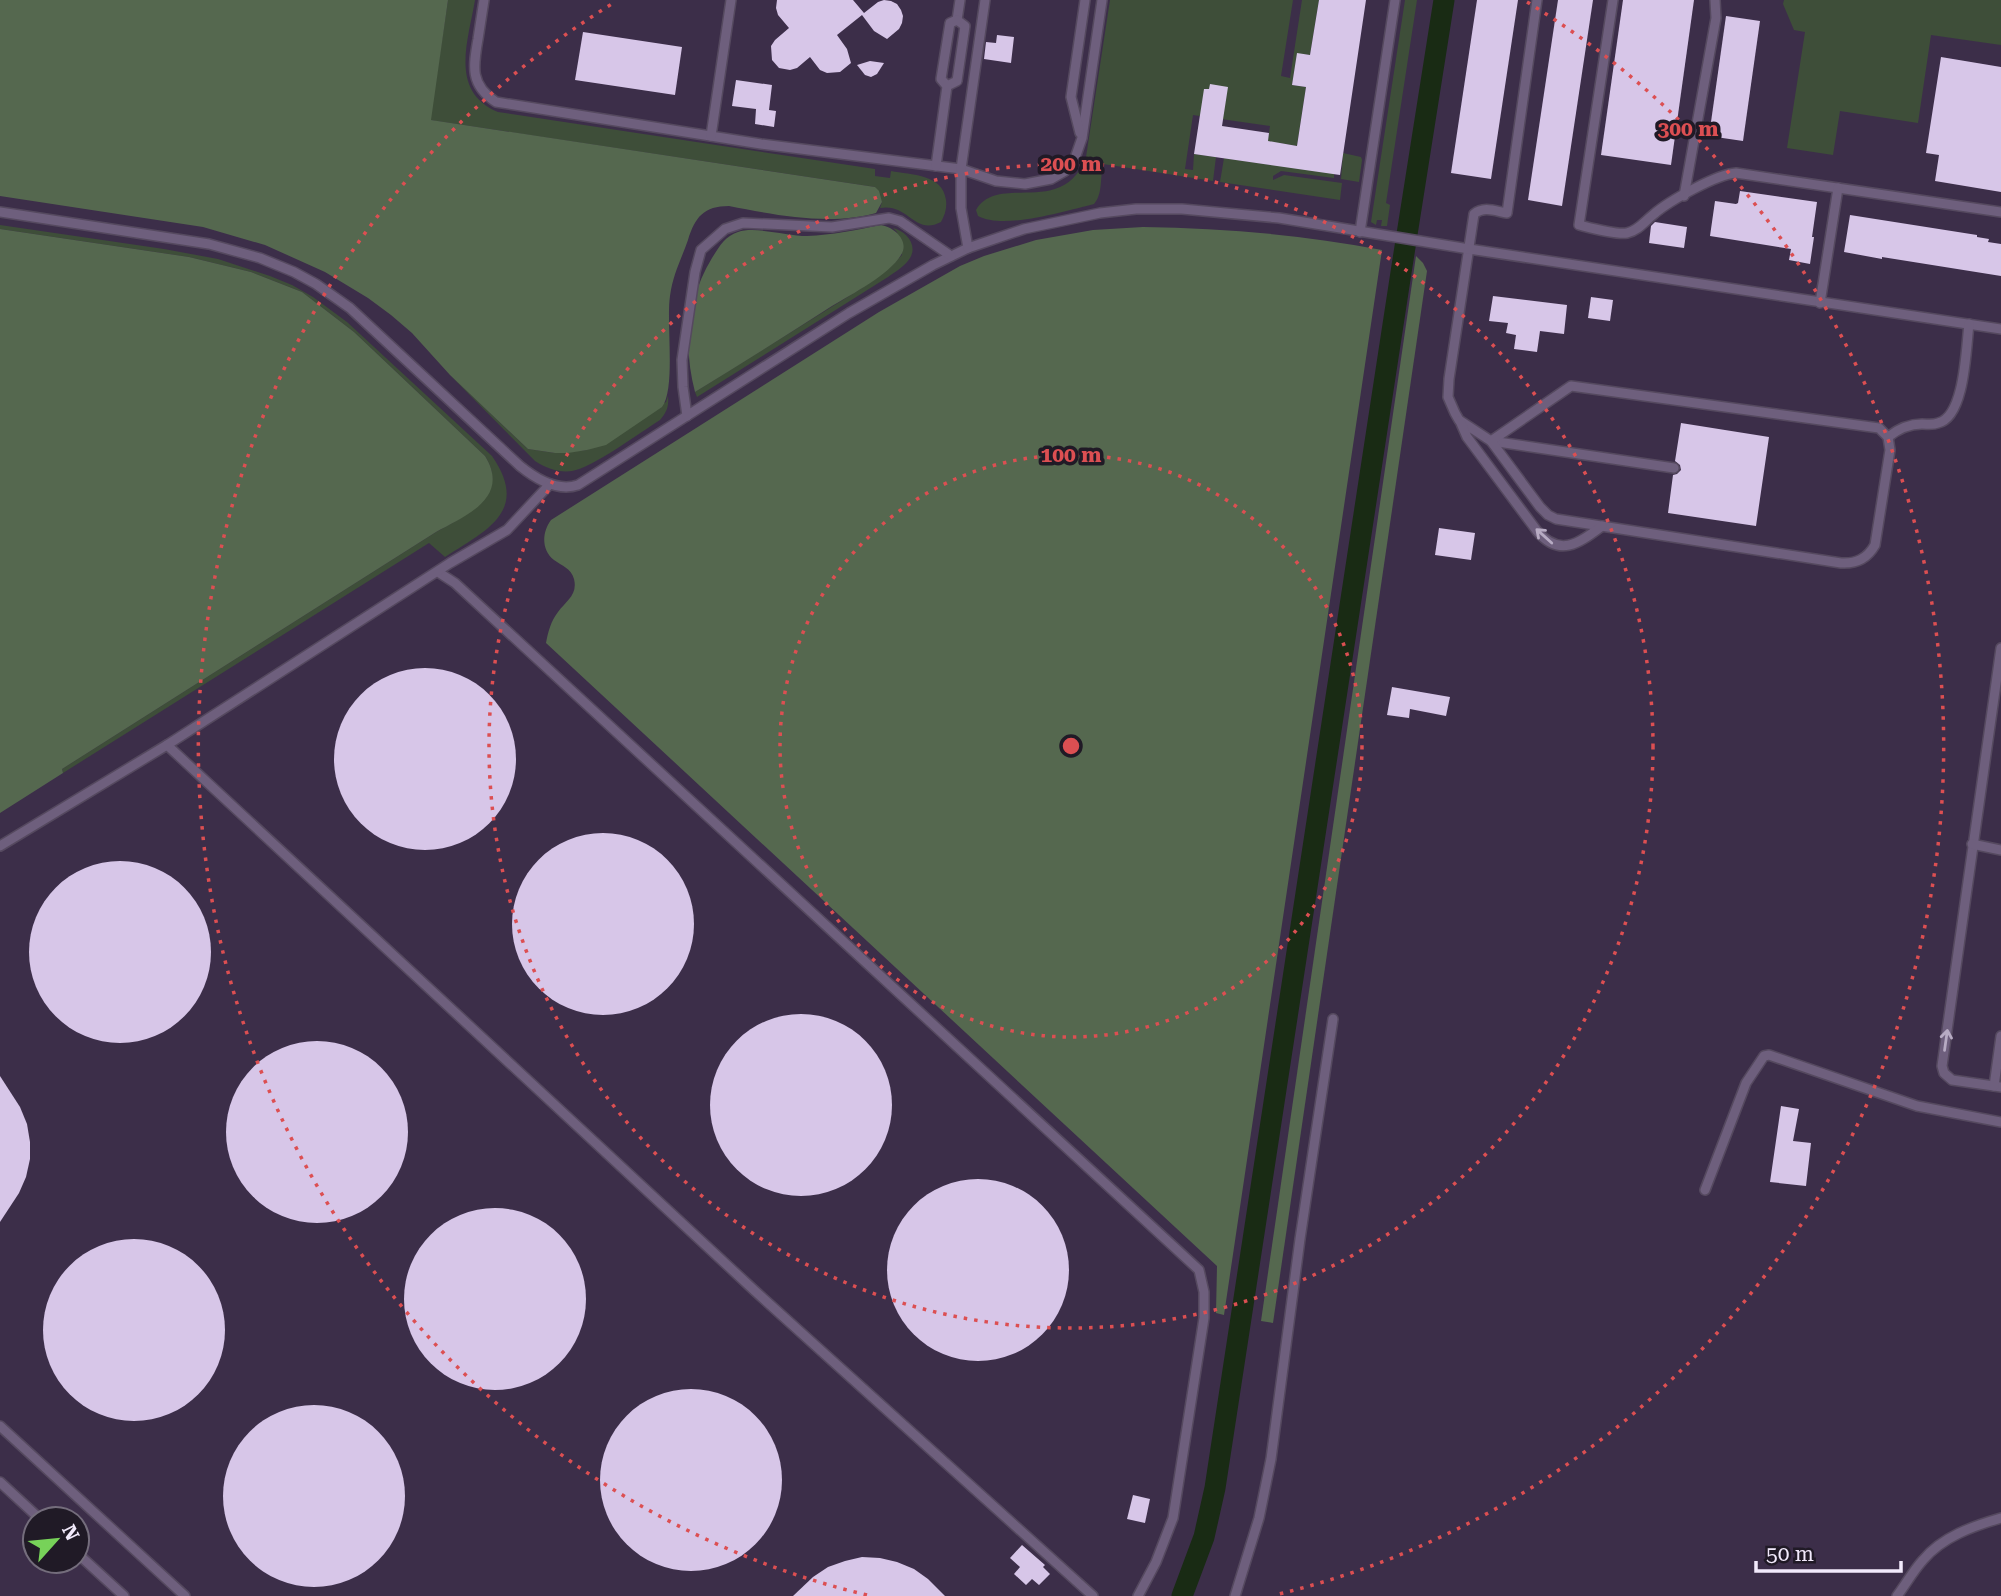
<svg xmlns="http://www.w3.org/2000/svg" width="2001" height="1596" font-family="'Roboto Serif',serif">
	<rect width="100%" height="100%" fill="#3c2e49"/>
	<!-- green -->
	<g fill="#3e4e39">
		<path d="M448,0H475C468,42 449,91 498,112L875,169V176L890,178L891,171C911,175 943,174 946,200C947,208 945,215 941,222C914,236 909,203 880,208L882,202L875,187L430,120Z"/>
		<path d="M1110,0H1293L1281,76L1290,78L1302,0H1319L1310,55L1297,54L1292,85L1306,87L1297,146L1279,143L1334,174V178L1281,171L1273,176V180L1284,175L1342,183L1340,200L1220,182L1224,158L1272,165L1266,151L1270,126L1193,115L1185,169L1193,170L1194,154L1216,157L1213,181L1103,164C1100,177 1103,194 1094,204C1065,211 1004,230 978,216L976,210C998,172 1063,219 1086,157Z"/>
		<path d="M1405,0H1417L1386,203L1390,205L1387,226H1381L1382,220H1377L1376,225L1371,222Z"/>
		<path d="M1784,0H2001V45L1931,35L1918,123L1840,111L1833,155L1787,148L1805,32L1794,30L1783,4Z"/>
		<path d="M1343,153L1361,157L1362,160L1359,182L1341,179Z"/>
		<path d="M0,225L164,249L218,259L270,276L292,285L313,297L347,322L492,456C530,511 487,530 445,557L429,543L63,773L62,769L436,532C464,516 510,496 485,456L354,332L302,292L251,272L189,257L0,229Z"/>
		<path d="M893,228C906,231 918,245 910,258C905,266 895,272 888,277L697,397L695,392L862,288L890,267L902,255L897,232Z"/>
		<path d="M450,375L528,449L555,453L587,450L666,402L668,396C669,406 667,412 660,420C641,432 592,468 572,471C559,473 546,468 535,461Z"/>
	</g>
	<!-- forest -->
	<g fill="#55684f">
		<path d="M0,0H448L431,120L875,187L879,191L882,202L876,213C830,226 775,215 729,206C704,206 695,217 688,240C681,260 673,274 670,296C666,323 676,388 662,407L606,445L587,450L568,453H555L528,449L450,375L412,333L391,315L368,298L325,272L265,245L203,227L0,196Z"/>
		<path d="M881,225C894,227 910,241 901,255C889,275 852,294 832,306C787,335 741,364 695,392C683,347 687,299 712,258C719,247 725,236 738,232C755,226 787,236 807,236C832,235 856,230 881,225Z"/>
		<path d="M1143,227C1225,228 1302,235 1382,250L1224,1315L1216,1313L1217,1266L546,643C548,632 551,621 558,612C566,601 578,595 574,579C571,568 562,566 554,560C541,550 542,532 551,520L879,312L960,266L984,256L1036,240L1093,230Z"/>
		<path d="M0,229L189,257L251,272L302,292L354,332L485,456C511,498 465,516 436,532L62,769L63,773L0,813Z"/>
		<path d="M1416,256L1423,263L1427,271L1273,1323L1261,1321Z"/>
	</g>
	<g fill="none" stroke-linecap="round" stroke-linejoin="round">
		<!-- canal -->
		<path stroke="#192b14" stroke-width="21" d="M1182,1596L1204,1537L1215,1488L1402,266L1444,0"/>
	</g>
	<!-- building -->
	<g fill="#d7c6e8">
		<path d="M777,0H853L864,13L878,2L884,0L891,1L897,4L901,10L903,16L902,23L899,29L887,39L874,31L862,15L837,35L847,49L851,63L840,72L827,73L820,70L810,57L797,68L790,70L779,68L772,60L771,46L775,40L789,28L778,15L776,8Z"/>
		<path d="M1319,0H1366L1340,175L1194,154L1204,89H1209L1210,84L1228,87L1222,126L1269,133L1268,141L1297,146L1306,87L1292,85L1297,53L1310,55Z"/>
		<path d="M1477,0H1518L1491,179L1451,173Z"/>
		<path d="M1558,0H1593L1562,206L1528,200Z"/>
		<path d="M1623,0H1694L1671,165L1601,155Z"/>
		<path d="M1726,16L1760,21L1743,141L1709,136Z"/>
		<path d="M583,32L682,47L675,95L575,80Z"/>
		<path d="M997,35L1014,37L1011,63L984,59L986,42L996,43Z"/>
		<path d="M1941,57L2001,67V192L1935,181L1939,155L1926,153Z"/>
		<path d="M870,61L884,63L877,74L871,77L865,75L857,65Z"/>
		<path d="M736,80L772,85L769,110L776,111L774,127L755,124L756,109L732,106Z"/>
		<path d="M1740,191L1817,202L1812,237H1814L1810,264L1789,260L1791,249L1710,236L1715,201L1736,204L1738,203Z"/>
		<path d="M1850,215L1977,235V237L1989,239L1988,242L2001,244V276L1882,257V259L1844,252Z"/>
		<path d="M1655,222L1687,227L1684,248L1649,243L1651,226Z"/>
		<path d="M1493,296L1567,305L1564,334L1540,331L1537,352L1514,349L1516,335L1506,333L1508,323L1489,321Z"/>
		<path d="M1591,297L1613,300L1610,321L1588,318Z"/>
		<path d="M1681,423L1769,437L1756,526L1668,513L1673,475L1677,474L1681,470L1680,465L1675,461Z"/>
		<path d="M1439,528L1475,533L1471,560L1435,555Z"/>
		<circle cx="425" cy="759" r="91"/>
		<path d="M1392,687L1450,697L1446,716L1410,709L1409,718L1387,715Z"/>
		<circle cx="603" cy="924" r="91"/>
		<circle cx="120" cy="952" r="91"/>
		<circle cx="801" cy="1105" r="91"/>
		<circle cx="317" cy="1132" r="91"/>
		<path d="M0,1076L20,1107L27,1124L30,1142V1159L26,1177L19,1193L0,1222Z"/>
		<path d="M1781,1106L1799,1109L1793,1141L1811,1143L1806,1186L1770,1182Z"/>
		<circle cx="978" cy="1270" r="91"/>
		<circle cx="495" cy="1299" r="91"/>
		<circle cx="134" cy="1330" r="91"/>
		<circle cx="691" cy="1480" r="91"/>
		<circle cx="314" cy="1496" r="91"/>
		<path d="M1133,1495L1150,1499L1145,1523L1127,1519Z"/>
		<path d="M1022,1545L1045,1565L1043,1567L1050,1574L1039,1585L1032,1579L1026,1585L1014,1574L1020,1567L1010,1558Z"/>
		<path d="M862,1557L880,1558L897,1562L914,1569L928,1579L945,1596H793L813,1577L828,1567L845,1561Z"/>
	</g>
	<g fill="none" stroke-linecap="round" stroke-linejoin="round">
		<!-- service casing -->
		<g stroke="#55495f" stroke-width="12">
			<g id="service">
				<path d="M484,0C482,13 480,26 478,39C473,67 470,85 496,102L761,144L961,169L996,181L1025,184L1051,179L1065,171L1074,161L1082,138L1102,0"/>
				<path d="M1537,0L1507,213C1495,211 1484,206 1474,214L1449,379L1448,397L1455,413L1459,420L1491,441L1674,468"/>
				<path d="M1613,0L1579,225C1591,228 1616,235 1627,233C1638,231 1645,221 1654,214C1669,201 1717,174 1736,173L2001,212"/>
				<path d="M957,20L960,0"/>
				<path d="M947,86L957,81L965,26L957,20"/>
				<path d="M1080,133L1071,97L1085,0"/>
				<path d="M711,136L731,0"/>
				<path d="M936,166L947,86L941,79L950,23L957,20"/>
				<path d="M1684,196L1716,18L1715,0"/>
				<path d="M0,212L209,244L260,258L294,272L316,284L350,308L520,466C536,479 557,492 578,485L849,313L933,265L968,248L1024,229L1100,213L1136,209H1182L1279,218L1469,249L2001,329"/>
				<path d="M1360,232L1395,0"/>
				<path d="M968,248L961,208V169L985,0"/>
				<path d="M1820,303L1838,188"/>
				<path d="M1571,386L1879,428L1888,437L1890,450L1875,545C1867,559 1856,564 1841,563L1556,519L1548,515L1540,507L1491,441Z"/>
				<path d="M687,416L683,387L682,360L695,272L701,250L725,229L743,223L832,227L889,218L900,221L951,256"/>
				<path d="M1460,421L1467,437L1537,531C1560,558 1579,543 1602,526"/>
				<path d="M1888,437C1898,429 1909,424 1922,424C1928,424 1933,425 1938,423C1965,417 1966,348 1969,324"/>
				<path d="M438,572L455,583L1199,1270L1204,1292V1318L1173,1518L1156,1562L1138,1596"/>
				<path d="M2001,648L1942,1066L1944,1073L1952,1080L2001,1087"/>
				<path d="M167,745L755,1291L1093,1596"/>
				<path d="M1972,844L2001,850"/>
				<path d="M0,846L167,745L450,563L507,530L550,484"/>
				<path d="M1994,1086L2001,1036"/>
				<path d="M1705,1190L1746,1083L1764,1056L1769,1055L1917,1106L2001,1122"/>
				<path d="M0,1426L185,1596"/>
				<path d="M0,1482L40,1519"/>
				<path d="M77,1553L124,1596"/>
				<path d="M1235,1596L1259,1518L1271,1459L1300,1239L1333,1019"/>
				<path d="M1897,1596C1906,1584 1913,1571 1923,1560C1942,1537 1973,1526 2001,1518"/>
			</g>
		</g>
		<!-- service -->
		<use href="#service" stroke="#6e5f7d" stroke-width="9"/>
	</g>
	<!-- one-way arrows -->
	<defs><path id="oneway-shaft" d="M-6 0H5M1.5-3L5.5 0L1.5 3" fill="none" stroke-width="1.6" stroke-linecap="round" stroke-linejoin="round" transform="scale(1.75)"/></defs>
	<g stroke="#b7abc3">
		<use href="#oneway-shaft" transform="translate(1544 536) rotate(-138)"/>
		<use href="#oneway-shaft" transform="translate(1946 1040) rotate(-82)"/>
	</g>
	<!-- distance rings -->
	<g fill="none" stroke="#dc4f52" stroke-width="3.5" stroke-dasharray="3.5 7">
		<circle cx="1071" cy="746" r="291"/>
		<circle cx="1071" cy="746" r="582"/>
		<path d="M867 1595A873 873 0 0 1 615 2M1527 2A873 873 0 0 1 1275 1595"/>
	</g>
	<circle cx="1071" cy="746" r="10" fill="#dc4f52" stroke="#201a26" stroke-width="3.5"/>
	<g font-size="21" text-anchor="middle" font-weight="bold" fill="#dc4f52" stroke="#201a26" stroke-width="7" stroke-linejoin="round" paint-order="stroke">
		<text x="1688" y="136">300 m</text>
		<text x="1071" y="171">200 m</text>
		<text x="1071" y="462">100 m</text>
	</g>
	<!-- north arrow -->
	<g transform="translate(56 1540) rotate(63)"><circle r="33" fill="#201a26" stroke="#746d7c" stroke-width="2"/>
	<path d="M0-5L12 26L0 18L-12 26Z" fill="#77d259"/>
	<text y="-10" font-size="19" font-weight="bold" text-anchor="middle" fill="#f2eafc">N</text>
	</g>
	<!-- scale -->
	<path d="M1756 1561v10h145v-10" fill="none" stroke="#f2eafc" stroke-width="3.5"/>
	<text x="1766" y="1561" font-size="21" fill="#f2eafc" stroke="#201a26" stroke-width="5" paint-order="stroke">50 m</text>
</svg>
